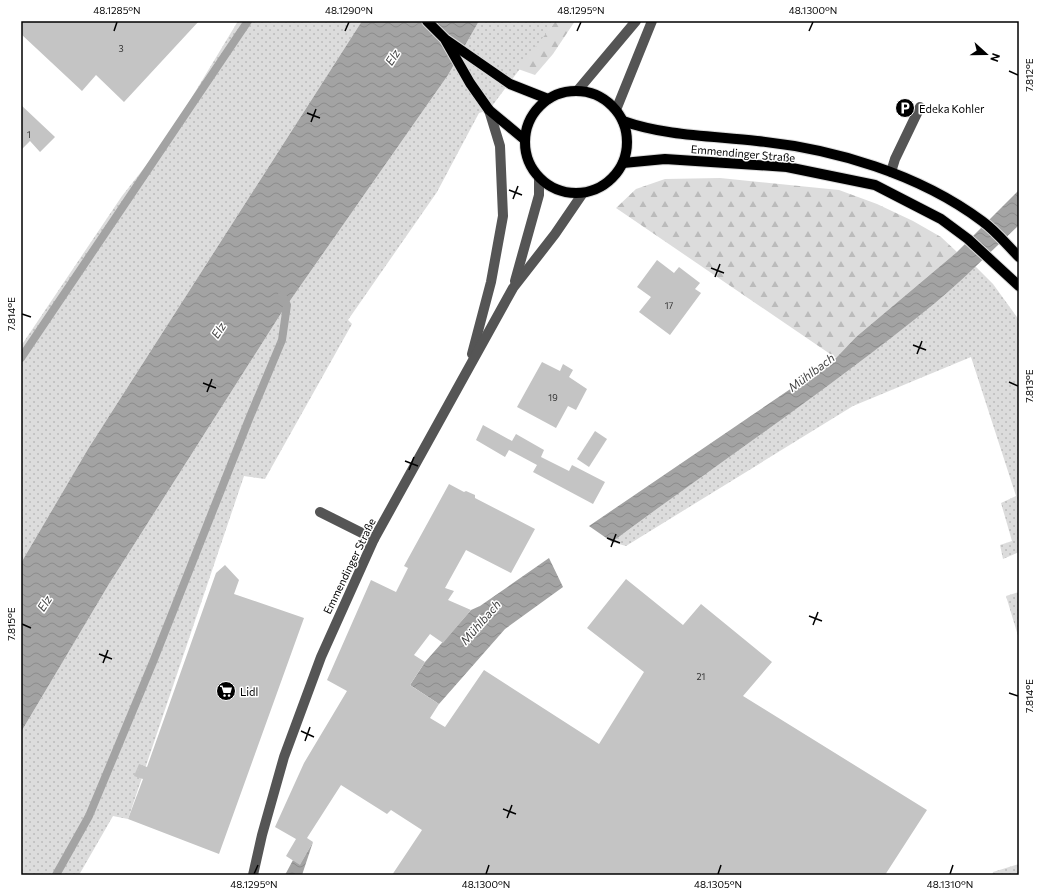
<svg xmlns="http://www.w3.org/2000/svg" width="1040" height="896" font-family="Commissioner,sans-serif">
	<defs>
		<pattern id="grass-dots" width="8" height="8" patternUnits="userSpaceOnUse"><rect width="8" height="8" fill="#dcdcdc"/><path d="M2 2h.1M6 6h.1" fill="none" stroke="#bbb" stroke-width="1.8" stroke-linecap="round"/></pattern>
		<pattern id="forest-firs" width="22" height="20" patternUnits="userSpaceOnUse"><rect width="22" height="20" fill="#dcdcdc"/><path d="M5 1l3.5 6h-7zM16 11l3.5 6h-7z" fill="#bbb"/></pattern>
		<pattern id="water-waves" width="16" height="10" patternUnits="userSpaceOnUse"><rect width="16" height="10" fill="#a3a3a3"/><path d="M0 5q4-4 8 0t8 0" fill="none" stroke="#8b8b8b"/></pattern>
	</defs>
	<rect width="100%" height="100%" fill="#fff"/>
	<!-- grass -->
	<g fill="url(#grass-dots)">
		<path d="M238,21H362L88,449L21,563V346L122,196L166,140Z"/>
		<path d="M479,21H556L489,110L479,113L437,192L348,320L352,324L265,479L244,476L128,819L113,816L79,875H21V732L109,584L280,315L448,75Z"/>
		<path d="M975,266L993,284L1019,320V552L1003,559L1000,545L1012,541L1001,503L1016,496L971,357L853,406L626,546L612,542C644,519 675,495 707,472C799,405 891,343 975,266Z"/>
		<path d="M1019,592V639L1006,596Z"/>
		<path d="M1019,864V875H992L993,872Z"/>
	</g>
	<!-- forest -->
	<g fill="url(#forest-firs)">
		<path d="M556,21H575L553,54L535,75L518,69Z"/>
		<path d="M720,178L839,190L877,204L913,221L941,237L957,252L856,337L836,358L616,208L636,189L665,179Z"/>
	</g>
	<!-- water -->
	<g fill="url(#water-waves)">
		<path d="M362,21H479L448,75L280,315L109,584L21,732V563L88,449Z"/>
		<path d="M1019,190V225C991,251 964,279 935,303C831,388 719,462 612,542L589,526L836,358L856,337L957,252Z"/>
		<path d="M549,558L563,587L505,629L439,704L410,685L425,662L471,610L480,606Z"/>
		<path d="M313,842L302,875H285L293,860L300,864Z"/>
	</g>
	<g fill="none" stroke-linecap="round" stroke-linejoin="round">
		<!-- stream -->
		<g stroke="#a3a3a3" stroke-width="8">
			<path d="M21,358L248,21"/>
			<path d="M56,875L89,816L153,662L249,419L282,340L287,305L282,295"/>
		</g>
	</g>
	<!-- building -->
	<g fill="#c4c4c4">
		<path d="M21,21H199L124,102L96,75L82,91L21,34Z"/>
		<path d="M21,105L55,137L40,152L30,141L21,150Z"/>
		<path d="M657,260L674,273L679,267L700,283L695,289L701,293L670,335L639,312L651,297L637,287Z"/>
		<path d="M542,362L560,371L563,364L573,370L569,377L587,389L576,410L568,406L556,428L517,407Z"/>
		<path d="M483,425L512,441L516,434L544,450L541,457L569,471L572,465L605,482L593,504L533,472L537,465L509,450L505,457L476,440Z"/>
		<path d="M595,431L607,439L589,467L577,459Z"/>
		<path d="M449,484L464,492L466,491L475,495V498L535,529L511,573L466,550L445,588L454,591L448,600L471,610L443,643L430,634L414,655L425,662L410,685L439,704L430,718L445,727L484,670L599,744L644,672L587,628L626,579L683,625L701,604L772,662L743,696L927,810L885,875H392L422,830L391,810L387,814L341,785L307,838L313,842L300,865L286,856L296,839L275,827L304,763L347,691L327,680L371,580L396,592L408,568L404,566Z"/>
		<path d="M225,565L239,580L234,594L304,618L219,854L128,819L143,779L134,776L139,764L147,767L216,573Z"/>
	</g>
	<g fill="none" stroke-linecap="round" stroke-linejoin="round">
		<!-- major casing -->
		<g stroke="#dbdbdb" stroke-width="12">
			<g id="major">
				<path d="M427,21L445,39L510,84L548,99"/>
				<path d="M446,41L470,83L489,110L525,140"/>
				<circle cx="576" cy="142" r="51"/>
				<path d="M623,121C665,136 713,136 757,141C835,149 919,174 982,221C996,231 1007,245 1019,257"/>
				<path d="M623,163L665,159L787,167L875,185L941,219L968,239L1019,286"/>
			</g>
		</g>
		<!-- minor -->
		<g stroke="#555" stroke-width="10">
			<path d="M578,90L636,21"/>
			<path d="M616,110L652,21"/>
			<path d="M891,172L895,159L920,107"/>
			<path d="M515,281L539,195V178"/>
			<path d="M472,354L491,282L503,216L500,146L489,110"/>
			<path d="M320,512L374,539"/>
			<path d="M253,875L262,835L284,757L321,657L374,539L513,288L555,234L583,193"/>
		</g>
		<!-- major -->
		<use href="#major" stroke="#000" stroke-width="10"/>
	</g>
	<!-- ticks -->
	<path fill="none" stroke="#000" stroke-width="1.5" d="M114,31L117,22M345,31L349,22M577,31L581,22M809,31L813,22M1009,71L1018,75M307,113L320,118M311,122L316,109M509,190L522,195M513,199L518,186M711,268L724,273M715,277L720,264M22,314L31,317M913,345L926,350M917,354L922,341M1009,382L1018,386M203,383L216,388M207,392L212,379M405,461L418,466M409,470L414,457M607,538L620,543M611,547L616,534M809,616L822,621M22,624L31,628M813,625L818,612M99,654L112,659M103,663L108,650M1009,693L1018,696M301,731L314,737M305,741L310,727M503,809L516,814M507,818L512,805M254,874L258,865M486,874L489,865M718,874L721,865M950,874L953,865"/>
	<!-- icons -->
	<defs>
		<g id="parking-disc" transform="scale(1)"><circle r="9.5" fill="#000" stroke="#fff"/><path d="M-3.5-5.5H1a3.5 3.5 0 0 1 0 7H-1V5.5H-3.5ZM-1-3.4V-.6H.8a1.4 1.4 0 0 0 0-2.8Z" fill="#fff"/></g>
		<g id="supermarket-disc" transform="scale(1)"><circle r="9.5" fill="#000" stroke="#fff"/><path d="M-6-5.5h2.5l.6 2H6L4.5 2H-2.5L-4.4-4H-6ZM-1.5 3.2a1.3 1.3 0 1 0 .1 0ZM3 3.2a1.3 1.3 0 1 0 .1 0Z" fill="#fff"/></g>
	</defs>
	<g fill-rule="evenodd">
		<use href="#parking-disc" x="905" y="108"/>
		<use href="#supermarket-disc" x="226" y="691"/>
	</g>
	<g text-anchor="middle" dominant-baseline="central" stroke-width="3" stroke-linejoin="round" paint-order="stroke">
		<!-- number labels -->
		<g font-size="9" fill="#313131">
			<text x="121" y="48">3</text>
			<text x="29" y="134">1</text>
			<text x="669" y="305">17</text>
			<text x="553" y="397">19</text>
			<text x="701" y="676">21</text>
		</g>
		<!-- poi labels -->
		<g font-size="11" fill="#000" stroke="#fff" text-anchor="start">
			<text x="919" y="108">Edeka Kohler</text>
			<text x="240" y="691">Lidl</text>
		</g>
		<!-- street labels -->
		<g font-size="11" fill="#000" stroke="#fff">
			<text transform="translate(743 153) rotate(5)">Emmendinger Straße</text>
			<text transform="translate(349 566) rotate(-64)">Emmendinger Straße</text>
		</g>
		<!-- water labels -->
		<g font-size="12" font-style="italic" fill="#444" stroke="#fff">
			<text transform="translate(392 57) rotate(-57)">Elz</text>
			<text transform="translate(218 330) rotate(-57)">Elz</text>
			<text transform="translate(811 372) rotate(-37)">Mühlbach</text>
			<text transform="translate(44 603) rotate(-57)">Elz</text>
			<text transform="translate(480 622) rotate(-49)">Mühlbach</text>
		</g>
	</g>
	<!-- border -->
	<rect width="1040" height="896" fill="none" stroke="#ffffff" stroke-width="44"/>
	<!-- north arrow -->
	<g transform="translate(986 54) rotate(111)" stroke="#ffffff" stroke-width="3" paint-order="stroke">
	<path d="M0-3L7 15L0 10L-7 15Z" fill="#000000"/>
	<text y="-6" font-size="11" font-weight="bold" text-anchor="middle" fill="#000000">N</text>
	</g>
	<rect x="22" y="22" width="996" height="852" fill="none" stroke="#000" stroke-width="1.5"/>
	<g font-size="10" text-anchor="middle" fill="#000">
		<text x="117" y="14">48.1285°N</text>
		<text x="349" y="14">48.1290°N</text>
		<text x="581" y="14">48.1295°N</text>
		<text x="813" y="14">48.1300°N</text>
		<text transform="translate(1029 75) rotate(-90)" y="4">7.812°E</text>
		<text transform="translate(11 314) rotate(-90)" y="4">7.814°E</text>
		<text transform="translate(1029 386) rotate(-90)" y="4">7.813°E</text>
		<text transform="translate(11 624) rotate(-90)" y="4">7.815°E</text>
		<text transform="translate(1029 696) rotate(-90)" y="4">7.814°E</text>
		<text x="254" y="888">48.1295°N</text>
		<text x="486" y="888">48.1300°N</text>
		<text x="718" y="888">48.1305°N</text>
		<text x="950" y="888">48.1310°N</text>
	</g>
</svg>
